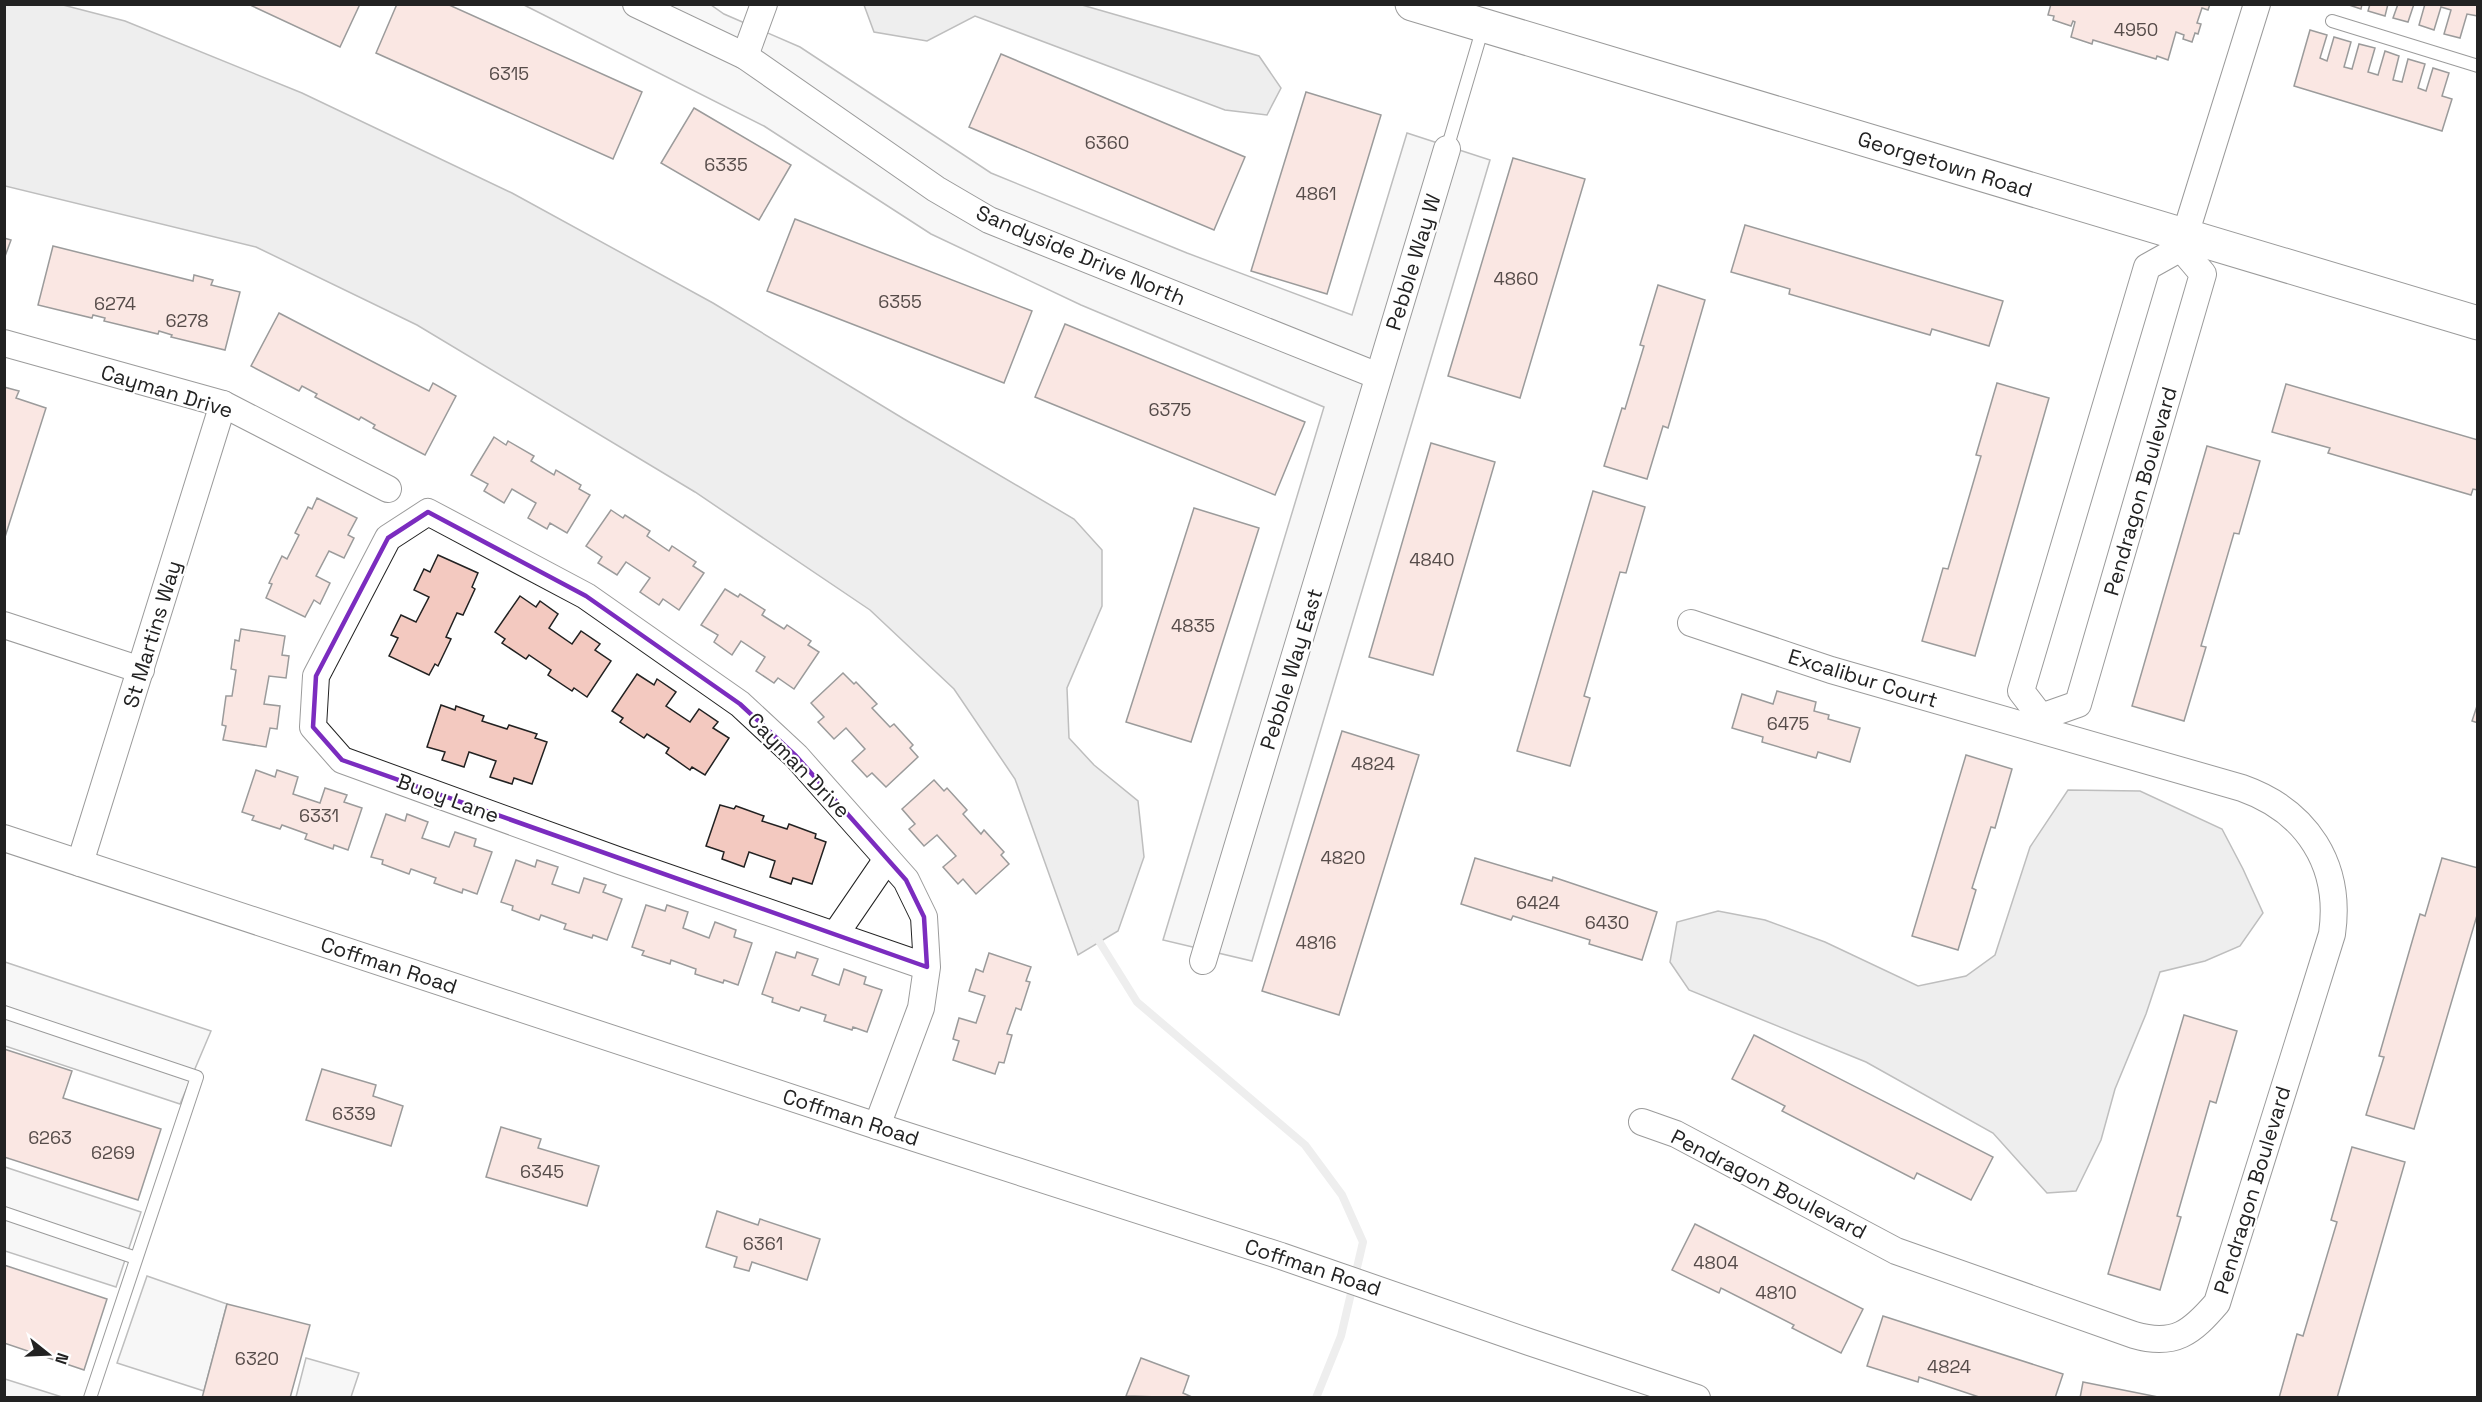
<svg xmlns="http://www.w3.org/2000/svg" width="2482" height="1402" font-family="'Space Grotesk',sans-serif">
	<rect width="100%" height="100%" fill="#fff"/>
	<!-- parking -->
	<g fill="#ededed" stroke="#6f6f6f" stroke-width="1.5">
		<path d="M524,5H711L724,14L800,47L991,173L1187,253L1352,315L1407,133L1490,160L1252,961L1163,940L1324,407L1081,305L931,234L764,126Z"/>
		<path d="M5,962L211,1031L180,1104L5,1046Z"/>
		<path d="M5,1167L141,1212L116,1287L5,1251Z"/>
		<path d="M147,1276L227,1304L204,1391L117,1363Z"/>
		<path d="M306,1358L359,1373L351,1397H296Z"/>
		<path d="M4,1379H5L62,1397H5Z"/>
	</g>
	<!-- water -->
	<g fill="#d9d9d9" stroke="#6f6f6f" stroke-width="1.5">
		<path d="M5,4L63,5L125,21L302,93L512,193L713,303L904,419L1074,519L1102,550V606L1067,688L1069,738L1094,765L1138,801L1144,857L1118,931L1078,955L1015,779L954,689L870,610L695,492L417,325L256,247L5,186Z"/>
		<path d="M864,5H1082L1259,56L1281,88L1267,115L1225,110L975,16L927,41L874,32Z"/>
		<path d="M2068,790L2140,791L2222,829L2243,869L2263,913L2240,946L2205,961L2160,972L2146,1014L2115,1089L2101,1140L2076,1191L2047,1193L1993,1133L1866,1062L1689,990L1670,962L1677,922L1718,911L1765,920L1825,942L1918,986L1966,976L1995,955L2030,847Z"/>
	</g>
	<g fill="none" stroke-linecap="round" stroke-linejoin="round">
		<!-- stream -->
		<path stroke="#d9d9d9" stroke-width="8" d="M1094,933L1137,1002L1305,1145L1342,1195L1363,1242L1341,1336L1316,1398"/>
	</g>
	<!-- building -->
	<g fill="#f3c9c0" stroke="#222" stroke-width="1.5">
		<path d="M248,4H360L340,47Z"/>
		<path d="M397,4H447L642,92L613,159L376,53Z"/>
		<path d="M2051,4L2133,5L2210,4L2208,10L2202,8L2197,23L2201,24L2198,34L2195,33L2192,42L2183,39L2184,35L2176,32L2168,60L2157,56L2156,59L2093,40L2092,44L2071,37L2075,22L2073,21L2071,26L2053,20L2054,16L2048,15Z"/>
		<path d="M2346,4H2362L2361,9Z"/>
		<path d="M2370,4H2388L2385,16L2368,11Z"/>
		<path d="M2398,4H2414L2408,22L2393,18Z"/>
		<path d="M2425,4H2478V16L2467,14L2460,38L2444,34L2451,10L2441,7L2434,30L2419,25Z"/>
		<path d="M2310,30L2327,35L2320,58L2327,61L2334,37L2351,42L2344,67L2352,69L2359,44L2375,48L2368,72L2378,75L2385,51L2399,56L2393,80L2402,82L2408,59L2425,64L2418,88L2426,91L2433,68L2449,73L2442,96L2452,99L2442,131L2294,86Z"/>
		<path d="M1001,54L1245,157L1214,230L969,127Z"/>
		<path d="M1306,92L1381,115L1327,294L1251,271Z"/>
		<path d="M694,108L791,165L759,220L661,163Z"/>
		<path d="M1513,158L1585,179L1520,398L1448,376Z"/>
		<path d="M795,219L1032,311L1004,383L767,291Z"/>
		<path d="M1745,225L2003,301L1989,346L1932,329L1930,335L1789,294L1790,289L1731,272Z"/>
		<path d="M4,238L11,240L4,259Z"/>
		<path d="M53,246L193,281L194,275L213,280L211,285L240,292L225,350L171,337L172,335L159,331L158,334L104,321L105,318L93,315L92,318L38,305Z"/>
		<path d="M1658,285L1705,300L1668,428L1663,426L1647,479L1604,466L1622,408L1625,409L1644,346L1640,345Z"/>
		<path d="M279,313L429,391L433,383L456,396L425,455L373,428L375,425L361,417L359,420L315,397L317,394L302,386L299,391L251,366Z"/>
		<path d="M1065,324L1305,422L1275,495L1035,397Z"/>
		<path d="M1997,383L2049,398L1975,656L1922,641L1943,568L1948,569L1981,456L1976,455Z"/>
		<path d="M2286,384L2478,440V490L2473,489L2471,495L2328,453L2330,448L2272,432Z"/>
		<path d="M4,387L19,391L16,398L46,408L5,537Z"/>
		<path d="M494,437L506,445L508,441L534,456L531,461L554,475L556,470L581,485L579,489L590,495L567,533L550,523L547,529L528,518L536,503L512,489L504,503L484,491L488,484L471,475Z"/>
		<path d="M1431,443L1495,462L1433,675L1369,657Z"/>
		<path d="M2207,446L2260,461L2239,534L2234,533L2201,646L2206,647L2184,721L2132,706Z"/>
		<path d="M1593,491L1645,507L1626,573L1620,572L1584,696L1590,698L1570,766L1517,751Z"/>
		<path d="M317,498L357,518L348,535L354,538L344,558L329,551L316,576L330,583L320,604L314,600L305,617L266,598L272,584L269,583L282,556L287,559L299,535L295,533L308,507L312,509Z"/>
		<path d="M1194,508L1259,528L1191,742L1126,722Z"/>
		<path d="M611,510L623,518L625,515L650,531L647,536L669,551L672,546L696,562L693,566L704,573L679,610L663,599L659,605L640,592L650,578L626,562L617,575L598,563L602,557L586,546Z"/>
		<path d="M438,555L478,573L472,587L475,589L463,615L457,613L446,637L451,639L438,666L435,664L429,675L389,656L398,638L391,635L401,615L416,622L429,597L414,590L424,569L430,572Z"/>
		<path d="M725,589L738,597L740,594L765,610L762,615L784,629L787,625L811,641L808,645L819,652L794,689L778,678L774,683L756,671L765,657L741,641L732,655L714,642L718,635L701,625Z"/>
		<path d="M520,596L536,607L540,601L558,614L549,628L572,644L581,631L600,644L595,650L611,661L587,697L574,688L572,691L548,675L551,670L529,655L526,659L502,643L505,639L495,632Z"/>
		<path d="M241,629L285,636L282,655L289,656L286,678L269,676L264,704L280,706L277,729L270,728L266,747L223,740L226,726L222,725L226,696H232L236,670L231,669L235,640L239,641Z"/>
		<path d="M843,673L854,684L856,682L877,704L872,708L890,727L894,724L913,745L910,748L918,757L886,787L872,773L867,777L852,761L865,749L846,728L834,739L818,722L824,717L811,703Z"/>
		<path d="M637,674L654,685L657,679L676,692L666,706L690,722L699,709L718,722L713,728L729,738L705,775L692,767L690,770L666,753L669,748L647,734L644,738L620,722L623,718L612,711Z"/>
		<path d="M1777,691L1816,702L1814,711L1829,715L1828,719L1860,728L1850,762L1818,752L1816,758L1762,742L1763,737L1732,728L1742,694L1773,704Z"/>
		<path d="M2478,703V723L2472,721Z"/>
		<path d="M441,705L455,710L456,706L484,716L482,721L507,729L509,725L537,734L535,738L547,742L532,784L514,778L512,784L490,777L496,761L469,752L464,767L442,760L445,752L427,747Z"/>
		<path d="M1342,731L1419,755L1339,1015L1262,991Z"/>
		<path d="M1966,755L2012,769L1995,828L1991,827L1972,888L1976,890L1958,950L1912,936Z"/>
		<path d="M256,770L275,777L277,770L298,777L293,794L320,803L325,788L347,795L344,802L362,808L348,850L334,845L333,849L305,839L307,834L282,825L280,829L252,820L254,816L242,812Z"/>
		<path d="M934,780L944,791L947,788L967,810L963,814L981,834L984,830L1004,852L1001,855L1009,864L976,894L963,879L958,884L943,867L956,856L937,835L924,846L909,829L915,824L902,809Z"/>
		<path d="M720,805L734,809L736,806L764,816L762,821L787,829L789,824L816,834L815,838L826,842L812,884L793,878L791,884L770,877L775,861L749,852L744,867L722,859L724,852L706,846Z"/>
		<path d="M386,814L405,821L407,814L428,822L422,838L449,847L455,832L476,839L474,846L492,852L477,894L463,889L462,893L434,883L436,878L411,869L409,874L382,864L383,860L371,857Z"/>
		<path d="M1475,858L1552,881L1553,877L1657,912L1642,960L1589,944L1590,940L1513,916L1511,920L1461,904Z"/>
		<path d="M2442,858L2478,868V912L2414,1129L2366,1115L2384,1057L2379,1056L2420,914L2425,916Z"/>
		<path d="M516,860L535,867L537,860L558,867L552,884L579,893L584,878L606,885L603,892L622,899L607,940L593,935L592,938L564,929L566,924L541,915L539,920L512,910L513,906L501,902Z"/>
		<path d="M646,905L665,911L667,905L688,912L683,928L709,938L715,922L736,930L734,937L752,943L738,985L724,980L723,983L695,974L696,969L671,960L670,964L642,955L644,951L632,947Z"/>
		<path d="M776,952L795,958L797,952L818,959L812,975L839,985L844,969L866,977L864,984L882,990L867,1032L853,1027L852,1030L824,1021L826,1015L801,1007L799,1011L772,1002L773,998L762,994Z"/>
		<path d="M989,953L1031,967L1026,981L1030,982L1021,1010L1016,1008L1007,1034L1012,1035L1004,1063L999,1062L995,1074L953,1060L959,1041L953,1039L959,1018L976,1023L985,996L969,991L976,969L983,972Z"/>
		<path d="M2184,1015L2237,1031L2216,1103L2210,1101L2177,1216L2181,1217L2160,1290L2108,1274Z"/>
		<path d="M1754,1035L1993,1157L1971,1200L1917,1173L1914,1179L1782,1111L1785,1106L1732,1079Z"/>
		<path d="M4,1049L72,1071L63,1098L161,1129L138,1200L4,1157Z"/>
		<path d="M322,1069L376,1085L373,1096L403,1106L391,1146L306,1120Z"/>
		<path d="M501,1127L541,1139L538,1148L599,1166L587,1206L486,1177Z"/>
		<path d="M2352,1147L2405,1162L2337,1398H2279L2297,1334L2303,1336L2337,1222L2331,1220Z"/>
		<path d="M717,1211L758,1225L760,1219L820,1239L807,1280L752,1262L749,1271L734,1267L737,1257L706,1247Z"/>
		<path d="M1695,1224L1863,1309L1841,1353L1792,1328L1794,1325L1721,1288L1719,1293L1672,1270Z"/>
		<path d="M4,1265L107,1299L84,1370L4,1343Z"/>
		<path d="M227,1304L310,1325L290,1398H202Z"/>
		<path d="M1883,1316L2063,1374L2055,1398H1982L1919,1377L1918,1382L1867,1366Z"/>
		<path d="M1141,1358L1189,1376L1183,1393L1194,1398L1126,1396Z"/>
		<path d="M2083,1382L2163,1398H2080Z"/>
	</g>
	<g fill="none" stroke-linecap="round" stroke-linejoin="round">
		<!-- service casing -->
		<g stroke="#222" stroke-width="14">
			<g id="service">
				<path d="M2332,21L2478,66"/>
				<path d="M1447,149L1483,27"/>
				<path d="M4,1012L197,1077L90,1398"/>
				<path d="M4,1213L136,1258"/>
			</g>
		</g>
		<!-- minor casing -->
		<g stroke="#222" stroke-width="28">
			<g id="minor">
				<path d="M636,4L745,56L936,189L989,220L1378,376"/>
				<path d="M745,56L764,4"/>
				<path d="M4,343L223,404L388,489"/>
				<path d="M4,625L141,670"/>
				<path d="M2041,717L2021,691L2147,267L2181,248L2257,4"/>
				<path d="M2041,717L2078,704L2203,274L2181,248"/>
				<path d="M4,838L877,1126L1281,1256L1529,1342L1697,1398"/>
				<path d="M80,863L223,404"/>
				<path d="M835,935L887,859"/>
				<path d="M1203,961L1447,149"/>
				<path d="M1642,1122L1676,1134L1896,1251L2134,1335C2175,1347 2192,1332 2217,1303L2332,934C2342,865 2307,811 2242,788L1831,670L1691,623"/>
				<path d="M877,1126L921,1008L927,967L924,917L906,880L796,756L740,704L586,596L428,512L388,538L316,676L313,727L342,760L620,861L927,967"/>
			</g>
		</g>
		<!-- secondary casing -->
		<g stroke="#222" stroke-width="35">
			<path id="secondary" d="M1412,4L2478,323"/>
		</g>
		<!-- service -->
		<use href="#service" stroke="#fff" stroke-width="12"/>
		<!-- minor -->
		<use href="#minor" stroke="#fff" stroke-width="26"/>
		<!-- secondary -->
		<use href="#secondary" stroke="#fff" stroke-width="33"/>
	</g>
	<!-- marked area -->
	<path d="M0 0H2482V1402H0ZM428,512L586,596L740,704L796,756L906,880L924,917L927,967L342,760L313,727L316,676L388,538Z" fill="#fff" fill-opacity=".55" fill-rule="evenodd"/>
	<path fill="none" stroke="#7b2cbf" stroke-width="4.5" stroke-linejoin="round" d="M428,512L586,596L740,704L796,756L906,880L924,917L927,967L342,760L313,727L316,676L388,538Z"/>
	<g text-anchor="middle" dominant-baseline="central" stroke-width="4.5" stroke-linejoin="round" paint-order="stroke">
		<!-- number labels -->
		<g font-size="18" fill="#564c4a">
			<text x="2136" y="29">4950</text>
			<text x="509" y="73">6315</text>
			<text x="1107" y="142">6360</text>
			<text x="726" y="164">6335</text>
			<text x="1316" y="193">4861</text>
			<text x="1516" y="278">4860</text>
			<text x="900" y="301">6355</text>
			<text x="115" y="303">6274</text>
			<text x="187" y="320">6278</text>
			<text x="1170" y="409">6375</text>
			<text x="1432" y="559">4840</text>
			<text x="1193" y="625">4835</text>
			<text x="1788" y="723">6475</text>
			<text x="1373" y="763">4824</text>
			<text x="319" y="815">6331</text>
			<text x="1343" y="857">4820</text>
			<text x="1538" y="902">6424</text>
			<text x="1607" y="922">6430</text>
			<text x="1316" y="942">4816</text>
			<text x="354" y="1113">6339</text>
			<text x="50" y="1137">6263</text>
			<text x="113" y="1152">6269</text>
			<text x="542" y="1171">6345</text>
			<text x="763" y="1243">6361</text>
			<text x="1716" y="1262">4804</text>
			<text x="1776" y="1292">4810</text>
			<text x="257" y="1358">6320</text>
			<text x="1949" y="1366">4824</text>
		</g>
		<!-- street labels -->
		<g font-size="21" fill="#222" stroke="#fff">
			<text transform="translate(1945 164) rotate(17)">Georgetown Road</text>
			<text transform="translate(1081 255) rotate(23)">Sandyside Drive North</text>
			<text transform="translate(1413 262) rotate(-73)">Pebble Way W</text>
			<text transform="translate(167 391) rotate(17)">Cayman Drive</text>
			<text transform="translate(2140 491) rotate(-74)">Pendragon Boulevard</text>
			<text transform="translate(152 634) rotate(-73)">St Martins Way</text>
			<text transform="translate(1291 669) rotate(-73)">Pebble Way East</text>
			<text transform="translate(1863 678) rotate(17)">Excalibur Court</text>
			<text transform="translate(799 765) rotate(46)">Cayman Drive</text>
			<text transform="translate(448 798) rotate(20)">Buoy Lane</text>
			<text transform="translate(389 965) rotate(18)">Coffman Road</text>
			<text transform="translate(851 1117) rotate(18)">Coffman Road</text>
			<text transform="translate(1769 1184) rotate(27)">Pendragon Boulevard</text>
			<text transform="translate(2252 1190) rotate(-73)">Pendragon Boulevard</text>
			<text transform="translate(1313 1267) rotate(18)">Coffman Road</text>
		</g>
	</g>
	<!-- border -->
	<rect width="2482" height="1402" fill="none" stroke="#222222" stroke-width="12"/>
	<!-- north arrow -->
	<g transform="translate(48 1354) rotate(108)" stroke="#ffffff" stroke-width="4.5" paint-order="stroke">
	<path d="M0-4.5L10 22L0 15L-10 22Z" fill="#222222"/>
	<text y="-9" font-size="16" font-weight="bold" text-anchor="middle" fill="#222222">N</text>
	</g>
</svg>
